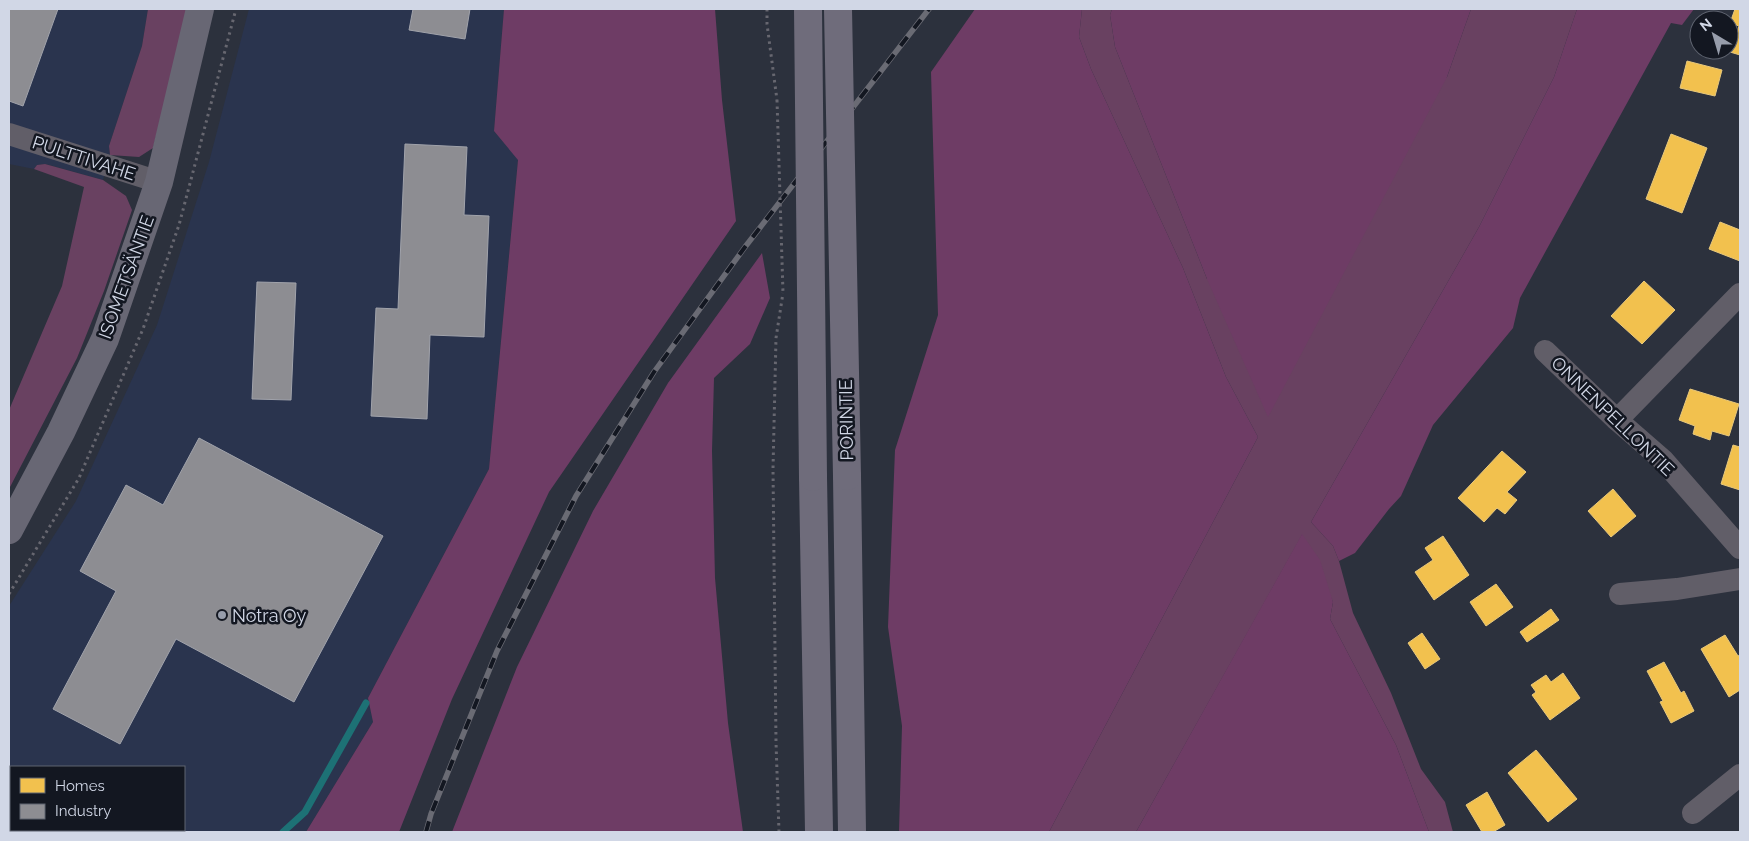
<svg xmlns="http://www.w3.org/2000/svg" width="1749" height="841" font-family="Raleway,sans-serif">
	<rect width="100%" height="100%" fill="#2c313d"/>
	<!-- built -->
	<g fill="#2a344e" fill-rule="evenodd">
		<path d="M9,9H148L142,46L109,146L110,155L103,180L46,164L37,165L34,169L9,164Z"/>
		<path d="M249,9H504L494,131L518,159L489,469L368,698L373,722L306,832H9V606L76,501L157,325L209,162ZM11,767H184V830H11Z"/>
	</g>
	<!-- green -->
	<g fill="#694161">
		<path d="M148,9H188L153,148L139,157L110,155L109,146L142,46Z"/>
		<path d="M1082,9H1112L1110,15L1115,47L1207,279L1447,77L1471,9H1577L1554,77L1479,227L1311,522L1333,546L1339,561L1353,613L1391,693L1421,769L1445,802L1453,832H1429L1396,745L1330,619L1333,602L1302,535L1136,832H1049L1258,437L1226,377L1183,268L1091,69L1079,37Z"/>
		<path d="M45,164L103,180L126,196L132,210L104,291L77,358L9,489V410L62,286L84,187L34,169L37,165Z"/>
	</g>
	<!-- forest -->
	<g fill="#6e3c65">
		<path d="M504,9H715L722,100L736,221L549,492L452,699L399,832H306L373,722L368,698L489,469L518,160L494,131Z"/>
		<path d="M975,9H1082L1079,37L1091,69L1183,268L1226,377L1258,437L1049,832H899L902,726L888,627L895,450L938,315L931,72Z"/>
		<path d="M1112,9H1471L1447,77L1268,417L1207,279L1115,47L1110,15Z"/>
		<path d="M1577,9H1694L1682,25L1671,23L1520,298L1513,328L1433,425L1401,496L1389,509L1355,553L1339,561L1333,546L1311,522L1479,227L1554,77Z"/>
		<path d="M762,253L770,298L750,344L714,378L712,451L715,578L728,723L743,832H452L517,667L593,511L668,383Z"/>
		<path d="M1302,534L1320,560L1333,602L1330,619L1396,745L1429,832H1136Z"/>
	</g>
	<!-- homes -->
	<g fill="#f2c14e" stroke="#e8c87c">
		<path d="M1735,9L1740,10V55L1730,52L1739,26L1730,23Z"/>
		<path d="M1687,61L1722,70L1715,96L1680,88Z"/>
		<path d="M1671,134L1707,148L1682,213L1646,199Z"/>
		<path d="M1720,222L1740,230V261L1709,249Z"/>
		<path d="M1644,281L1675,310L1642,344L1611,316Z"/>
		<path d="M1690,389L1739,404L1729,436L1712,431L1710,440L1693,434L1695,426L1679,420Z"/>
		<path d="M1733,445L1740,447V490L1721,484Z"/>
		<path d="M1502,451L1526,472L1507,492L1517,500L1505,514L1497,508L1484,522L1458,498Z"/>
		<path d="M1613,489L1636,516L1611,537L1588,511Z"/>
		<path d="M1443,536L1469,575L1434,600L1415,572L1433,560L1425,548Z"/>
		<path d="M1496,584L1513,607L1486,626L1470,602Z"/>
		<path d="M1551,609L1559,620L1527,642L1520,632Z"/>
		<path d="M1422,633L1440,659L1425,669L1408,643Z"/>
		<path d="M1725,635L1738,656L1740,655V690L1729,697L1701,649Z"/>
		<path d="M1664,662L1681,693L1684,691L1694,711L1671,723L1660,702L1663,701L1647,671Z"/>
		<path d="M1563,673L1580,698L1550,720L1532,695L1536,692L1531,685L1546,675L1551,682Z"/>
		<path d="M1536,750L1577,799L1548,822L1508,773Z"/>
		<path d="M1487,792L1505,825L1493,832H1482L1466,805Z"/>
	</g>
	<!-- industry -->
	<g fill="#8d8d92" stroke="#a1a3ab">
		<path d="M9,9H58L23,106L9,101Z"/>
		<path d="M413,9H470L465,39L409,30Z"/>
		<path d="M405,144L467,147L464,215L489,216L484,337L430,335L427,419L371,416L376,308L398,309Z"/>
		<path d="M257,282L296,283L291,400L252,399Z"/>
		<path d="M199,438L383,536L294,702L176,639L120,744L53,709L116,591L80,571L126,485L163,505Z"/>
	</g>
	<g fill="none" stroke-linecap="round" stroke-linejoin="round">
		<!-- stream -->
		<path stroke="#1d7175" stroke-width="7" d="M283,832L305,812L366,703"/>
		<!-- path -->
		<g stroke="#676770" stroke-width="3" stroke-dasharray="2.5 4" stroke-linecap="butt">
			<path d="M767,9V24L777,100"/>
			<path d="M9,594L79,478L143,329L179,225L236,9"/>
			<path d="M779,832L776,742L773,469L776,338L783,293"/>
		</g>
		<!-- minor -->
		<g stroke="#615e68" stroke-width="22">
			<path d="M9,134L159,182"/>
			<path d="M1545,351L1617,420L1663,460L1740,548"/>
			<path d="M1617,420L1740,294"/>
			<path d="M1620,594L1677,589L1740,579"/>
			<path d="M1693,813L1740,775"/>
		</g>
		<!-- major -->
		<path stroke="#686774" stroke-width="28" d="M9,530L61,432L105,339L159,182L200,9"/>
		<!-- highway -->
		<g stroke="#6f6c7b" stroke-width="28">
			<path d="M847,476L852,832"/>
			<path d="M813,477L819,832"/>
		</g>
		<!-- rail casing -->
		<g stroke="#6a6b74" stroke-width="5.5">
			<path id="rail" d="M426,832L431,814L497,651L576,496L654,372L745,247L929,9"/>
		</g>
		<!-- rail -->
		<use href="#rail" stroke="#131721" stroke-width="4" stroke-dasharray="11" stroke-linecap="butt"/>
		<!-- path-bridge -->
		<path stroke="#676770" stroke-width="3" stroke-dasharray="2.5 4" stroke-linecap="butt" d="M777,100L783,293"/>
		<!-- highway-bridge -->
		<g stroke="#6f6c7b" stroke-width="28">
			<path d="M808,9L813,477"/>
			<path d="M838,9L847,476"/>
		</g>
	</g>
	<!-- markers -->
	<circle fill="#979dab" stroke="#131721" stroke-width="2" cx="222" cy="615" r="5"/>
	<g text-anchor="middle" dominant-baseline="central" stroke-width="5" stroke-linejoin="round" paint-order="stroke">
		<!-- street labels -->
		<g font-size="18" fill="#d1d7e6" stroke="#131721">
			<text transform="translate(84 158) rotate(18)">PULTTIVAHE</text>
			<text transform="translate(126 277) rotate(-70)">ISOMETSÄNTIE</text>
			<text transform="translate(1613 416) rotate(44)">ONNENPELLONTIE</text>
			<text transform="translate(846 420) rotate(-91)">PORINTIE</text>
		</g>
		<!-- poi labels -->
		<g font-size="18" fill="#d1d7e6" stroke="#131721" text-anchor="start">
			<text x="232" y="615">Notra Oy</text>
		</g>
	</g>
	<!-- border -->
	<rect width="1749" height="841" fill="none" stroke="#d1d7e6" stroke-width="20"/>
	<!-- legend -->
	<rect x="10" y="766" width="175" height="65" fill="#131721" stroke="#5f6470"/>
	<rect x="20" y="778" width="25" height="15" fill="#f2c14e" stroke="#5f6470"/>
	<text x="55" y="791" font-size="15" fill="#d1d7e6">Homes</text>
	<rect x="20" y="804" width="25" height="15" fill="#8d8d92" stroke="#5f6470"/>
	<text x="55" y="816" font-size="15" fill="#d1d7e6">Industry</text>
	<!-- north arrow -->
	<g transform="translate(1714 35) rotate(322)"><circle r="24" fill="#131721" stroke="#5f6470"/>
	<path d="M0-4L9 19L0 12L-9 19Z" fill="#979dab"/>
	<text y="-8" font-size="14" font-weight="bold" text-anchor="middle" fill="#d1d7e6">N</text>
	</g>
</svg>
